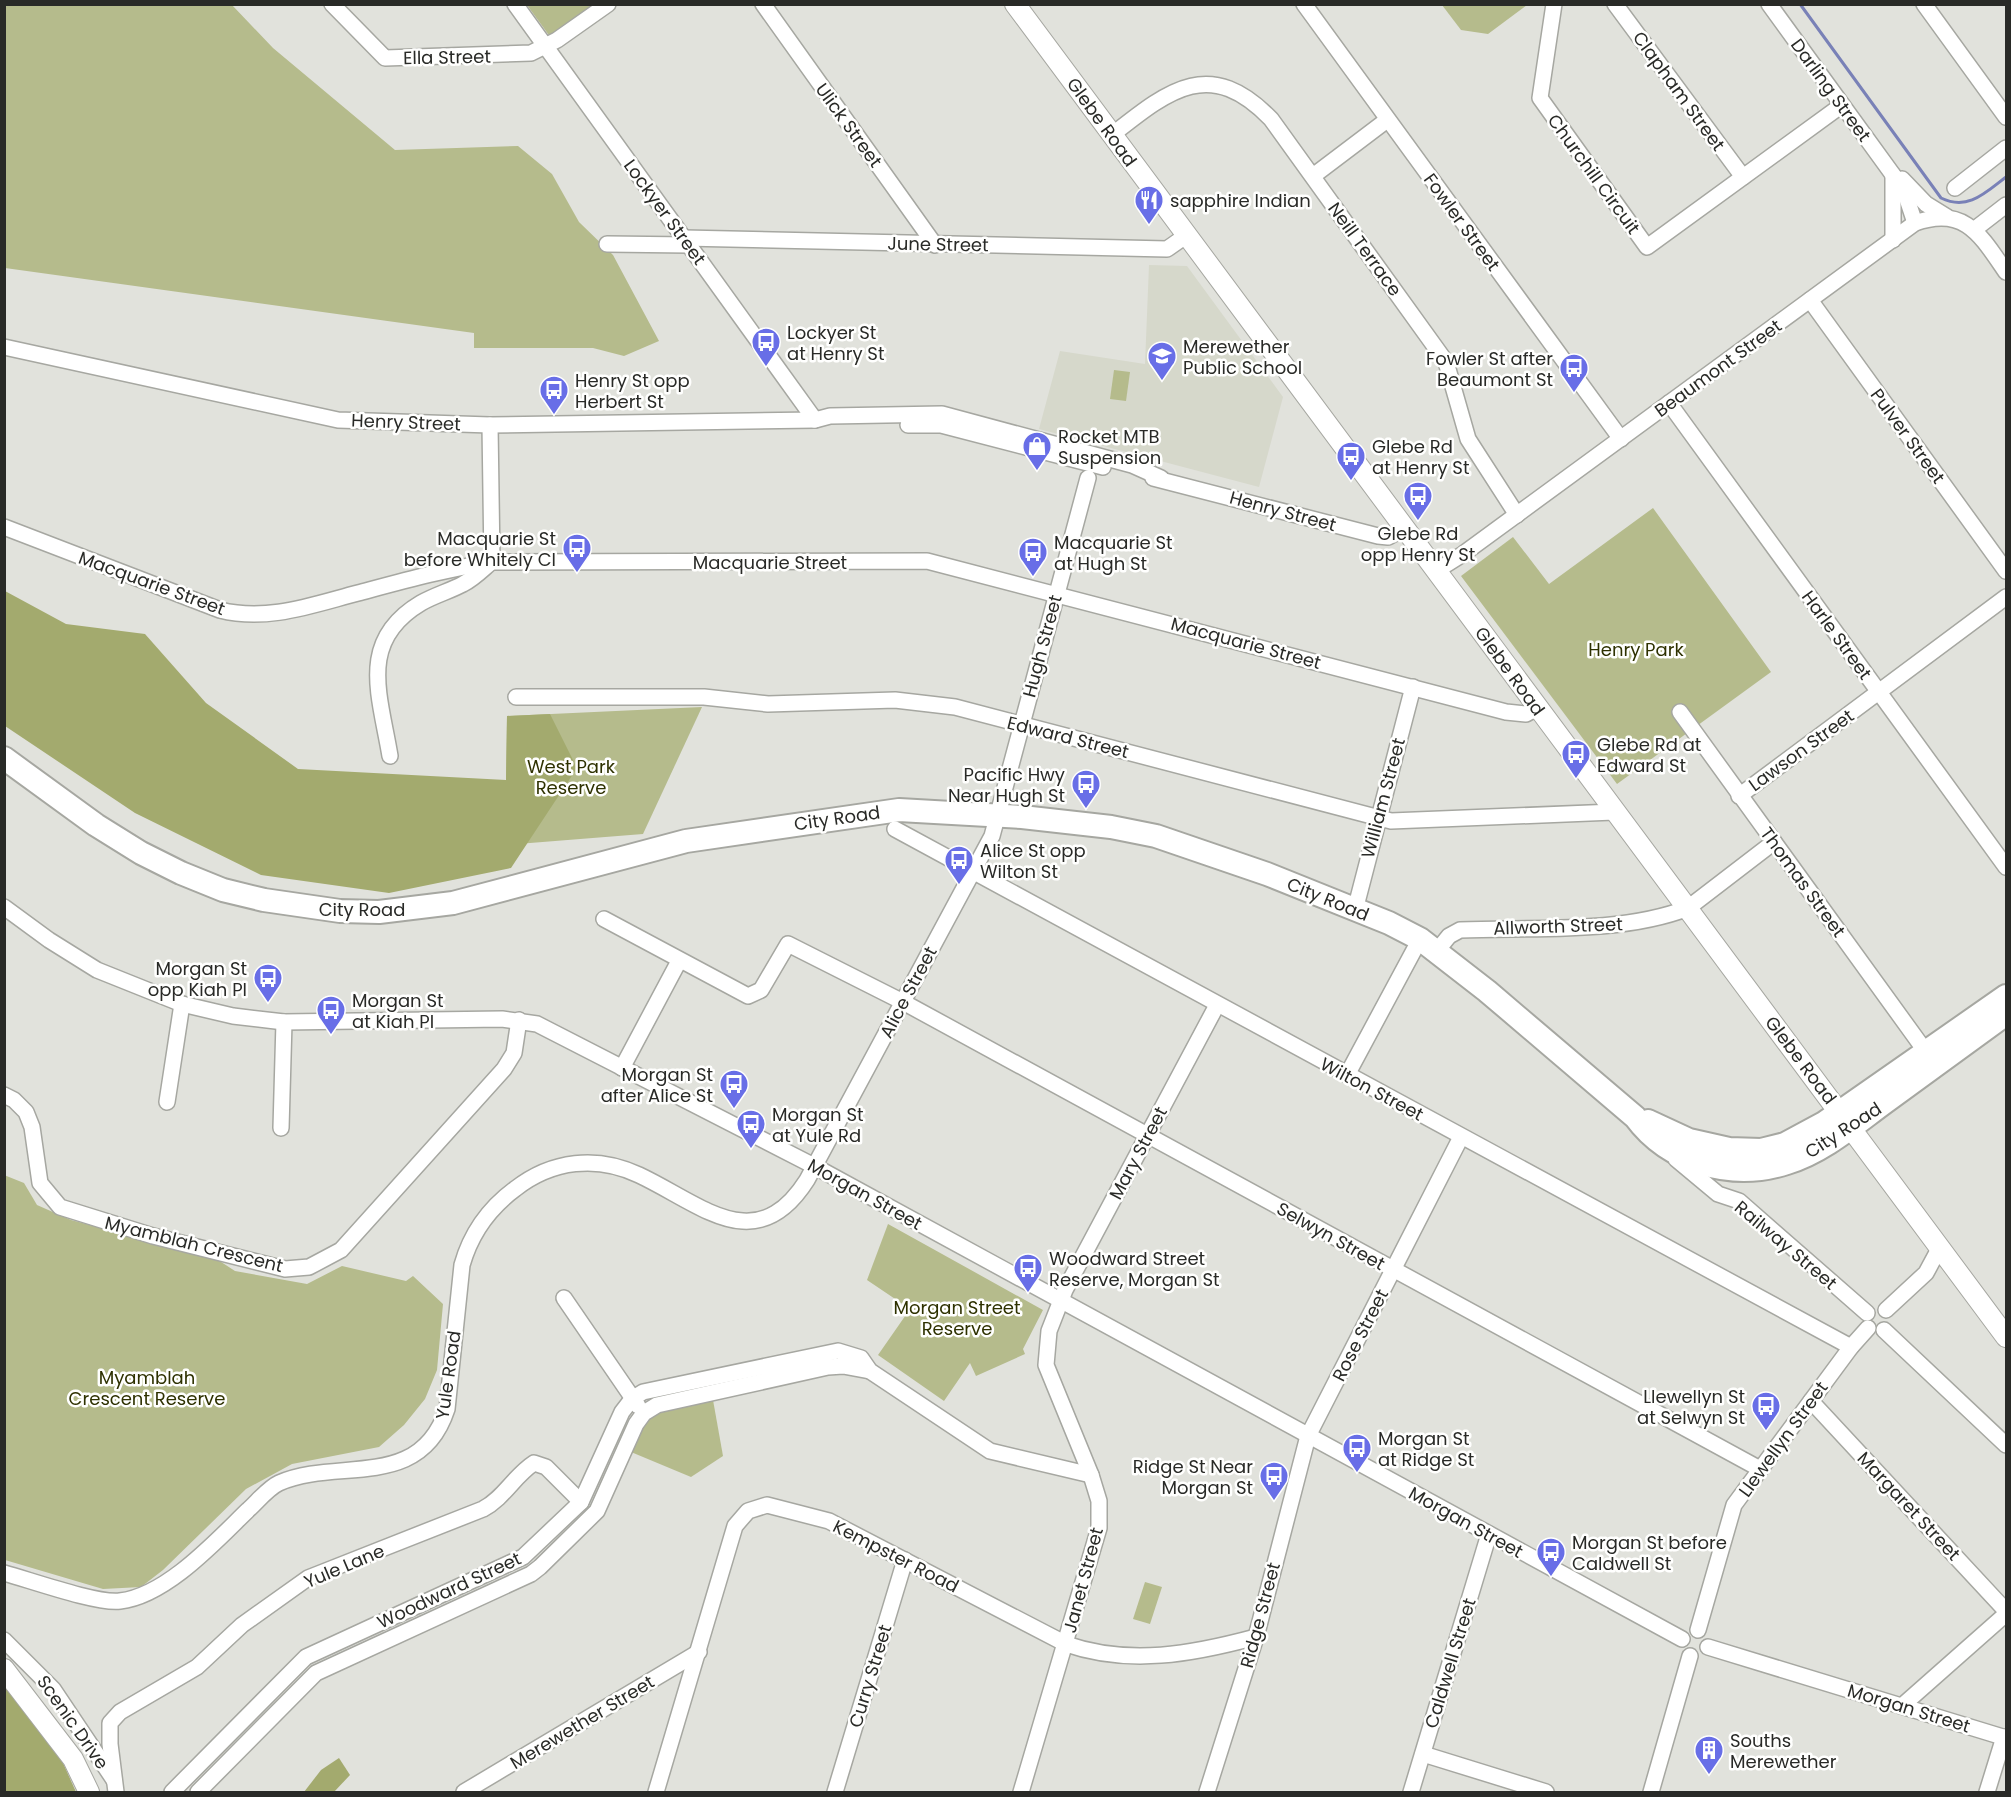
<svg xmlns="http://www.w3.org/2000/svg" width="2011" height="1797" font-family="Poppins,sans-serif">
	<rect width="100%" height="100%" fill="#e1e2dc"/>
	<!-- built -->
	<path fill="#d6d8cb" d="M1149,265L1187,266L1283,397L1259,487L1039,429L1060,351L1145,364Z"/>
	<!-- green -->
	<g fill="#b5bb8c">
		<path d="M5,5H232L273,48L395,150L518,146L552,174L579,222L613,255L659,341L624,356L593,348H474V333L5,268Z"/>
		<path d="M527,5H596L551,38Z"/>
		<path d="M1442,5H1527L1488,34L1461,30Z"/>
		<path d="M1114,370L1130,372L1126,401L1110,399Z"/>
		<path d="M1653,508L1771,672L1617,784L1461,576L1513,537L1549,584Z"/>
		<path d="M702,707L643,834L505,845L507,716Z"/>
		<path d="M4,1175L24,1183L37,1205L71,1220L215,1258L235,1271L307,1284L342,1266L406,1281L413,1276L443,1304L437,1370L425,1399L404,1425L379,1447L292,1464L246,1489L163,1570L141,1587L103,1589L5,1560Z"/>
		<path d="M888,1224L1043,1310L1023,1349L1025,1354L976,1376L970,1363L944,1401L878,1355L910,1309L867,1280Z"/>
		<path d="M713,1400L723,1456L691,1477L631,1452L644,1423L657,1413Z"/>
		<path d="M1145,1582L1162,1587L1150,1624L1133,1619Z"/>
	</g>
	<!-- forest -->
	<g fill="#a3aa6e">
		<path d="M5,591L66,624L145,634L206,703L298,769L506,780L507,716L550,714L577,768L511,868L389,893L261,875L135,813L5,726Z"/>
		<path d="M4,1683L59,1754L76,1792H5Z"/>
		<path d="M339,1758L350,1775L334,1792H304L321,1770Z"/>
	</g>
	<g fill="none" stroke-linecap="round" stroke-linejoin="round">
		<!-- stream -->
		<path stroke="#7981b7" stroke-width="3" d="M1800,4L1941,198C1968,211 1985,193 2006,177"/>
		<!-- minor casing -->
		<g stroke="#a6a7a1" stroke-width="18">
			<g id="minor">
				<path d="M332,4L385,58L531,53L557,40L608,4"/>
				<path d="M515,4L815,420"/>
				<path d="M763,4L935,245"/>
				<path d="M1304,4L1621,439"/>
				<path d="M1554,4L1540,98L1647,247L1842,105"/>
				<path d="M1615,4L1743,177"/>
				<path d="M1769,4L1904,190L1915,223"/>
				<path d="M1924,4L2006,117"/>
				<path d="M1112,135C1169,90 1210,56 1271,119L1446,362L1468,439L1517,515"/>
				<path d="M1313,176L1387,120"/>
				<path d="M1902,179L1926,204L1947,217"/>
				<path d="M1955,188L2006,148"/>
				<path d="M1975,229L2006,205"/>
				<path d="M684,238L1167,249L1187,235"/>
				<path d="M1893,240V175"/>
				<path d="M607,244L689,245"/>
				<path d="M1810,300L2006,571"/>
				<path d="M4,347L338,420L490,425L815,420L830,416L942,414L1132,465L1161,478"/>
				<path d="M1669,403L2006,867"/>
				<path d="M490,425L492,562"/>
				<path d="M908,425H941L1103,467"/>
				<path d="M1153,478L1378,536L1388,537L1405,528"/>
				<path d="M4,527L220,610C267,622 312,605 358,593C403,581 446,569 492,562L927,561L1506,712L1526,714L1537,708"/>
				<path d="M1436,571L1463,554L1915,223C1965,205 1981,236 2006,272"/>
				<path d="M516,697H704L768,704L895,700L955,707L1391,821L1614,812"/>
				<path d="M1680,712L1926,1052"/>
				<path d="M390,756C380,695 357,641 421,603C435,595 450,591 463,584C473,579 481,571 489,564"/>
				<path d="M1739,796L2006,597"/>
				<path d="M895,829L1851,1347"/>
				<path d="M4,907L49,940L97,970L182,1004L233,1016L284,1022L502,1019L537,1024L814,1166L1682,1639"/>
				<path d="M1355,910L1413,687"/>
				<path d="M604,919L748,996L761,990L788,944L903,1002L1760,1469"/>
				<path d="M1436,952L1449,936L1460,930C1532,927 1621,934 1688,908L1774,842"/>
				<path d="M622,1068L679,961"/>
				<path d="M1347,1075L1420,939"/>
				<path d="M4,1095L14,1100L26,1112L32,1127L40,1183L60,1207L153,1236L285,1269L309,1267L341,1250L504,1069L514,1053L519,1020"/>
				<path d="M167,1102L182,1004"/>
				<path d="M281,1128L284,1022"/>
				<path d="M1676,1159L1718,1194L1739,1201L1867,1313"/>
				<path d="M564,1298L638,1406"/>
				<path d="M1886,1310L1926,1273L1940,1247"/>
				<path d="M1884,1330L2006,1445"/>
				<path d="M1811,1401L2006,1611"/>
				<path d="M4,1573C30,1580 97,1604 120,1601C166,1596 216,1541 248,1510C257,1502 268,1488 279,1483C338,1457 420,1492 447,1409L462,1265C471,1233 488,1209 515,1189C552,1160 597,1155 639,1175C701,1204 756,1260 807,1180L992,836L1088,478"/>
				<path d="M1698,1630L1734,1505L1851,1347L1868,1328"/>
				<path d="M4,1640L53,1689L114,1780"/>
				<path d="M1708,1647L2006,1738"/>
				<path d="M1903,1705L2006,1614"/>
				<path d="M1423,1754L1546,1792"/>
				<path d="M116,1792L110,1744V1723L120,1712L197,1667L242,1625L308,1578L483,1509C504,1498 514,1476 534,1463L546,1467L581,1502"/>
				<path d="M172,1792L306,1657L523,1557L581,1502L622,1412L632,1399L643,1392L838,1351L861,1358L870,1371L990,1451L1091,1475"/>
				<path d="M198,1792L316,1673L531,1574L540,1567L597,1511L636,1424L644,1413L657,1405L828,1367L843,1366L870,1371"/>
				<path d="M464,1792L699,1652"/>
				<path d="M656,1792L735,1526L748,1511L767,1505L829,1521L1066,1644C1129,1666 1193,1654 1256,1637"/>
				<path d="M835,1792L905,1560"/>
				<path d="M1021,1792L1099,1528V1501L1091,1475L1046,1365L1049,1331L1065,1290L1217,1005"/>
				<path d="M1207,1792L1256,1637L1308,1436L1461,1137"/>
				<path d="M1411,1792L1489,1534"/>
				<path d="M1651,1792L1690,1656"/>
				<path d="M1987,1792L2004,1737"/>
			</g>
		</g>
		<!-- major casing -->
		<g stroke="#a6a7a1" stroke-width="22">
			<g id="major">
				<path d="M1015,4L2006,1337"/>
				<path d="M4,1669L73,1759L89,1792"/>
			</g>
		</g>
		<!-- highway casing -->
		<g stroke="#a6a7a1" stroke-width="26">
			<g id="highway">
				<path d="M4,758L96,825L141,853L181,873L223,890L264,900L340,911L379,912L453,903L686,841L899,810L1022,817L1111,827L1156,836L1267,874L1389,923L1420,939L1487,991L1635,1117C1669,1163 1732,1181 1787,1163C1823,1152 1854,1125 1884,1103C1925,1073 1966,1043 2006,1014"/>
				<path d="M1648,1121L1689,1140L1729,1149L1761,1150L1785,1144L1824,1123L2006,996"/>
			</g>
		</g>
		<!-- minor -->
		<use href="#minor" stroke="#fff" stroke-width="15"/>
		<!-- major -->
		<use href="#major" stroke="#fff" stroke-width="20"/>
		<!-- highway -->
		<use href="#highway" stroke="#fff" stroke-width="22"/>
	</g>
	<!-- icons -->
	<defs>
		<g id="restaurant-pin" transform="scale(1.5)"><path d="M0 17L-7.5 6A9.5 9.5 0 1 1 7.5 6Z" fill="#686ee7" stroke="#fffffe"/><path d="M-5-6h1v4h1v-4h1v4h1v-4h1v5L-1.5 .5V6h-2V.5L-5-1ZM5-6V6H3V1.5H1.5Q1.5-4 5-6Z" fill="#fff"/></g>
		<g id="bus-pin" transform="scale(1.5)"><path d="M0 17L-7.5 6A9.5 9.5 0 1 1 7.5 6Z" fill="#686ee7" stroke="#fffffe"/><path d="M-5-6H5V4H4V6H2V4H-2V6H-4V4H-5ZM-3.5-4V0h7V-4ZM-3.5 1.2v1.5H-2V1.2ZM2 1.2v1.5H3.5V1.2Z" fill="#fff"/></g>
		<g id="school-pin" transform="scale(1.5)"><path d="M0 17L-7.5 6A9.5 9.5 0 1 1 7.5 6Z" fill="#686ee7" stroke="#fffffe"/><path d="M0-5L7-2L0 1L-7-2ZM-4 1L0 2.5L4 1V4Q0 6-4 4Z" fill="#fff"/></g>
		<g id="shop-pin" transform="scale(1.5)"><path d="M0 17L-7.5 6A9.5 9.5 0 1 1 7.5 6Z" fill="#686ee7" stroke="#fffffe"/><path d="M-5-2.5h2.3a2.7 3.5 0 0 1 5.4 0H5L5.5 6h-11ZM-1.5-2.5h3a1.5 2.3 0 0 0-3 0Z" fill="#fff"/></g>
		<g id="building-pin" transform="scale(1.5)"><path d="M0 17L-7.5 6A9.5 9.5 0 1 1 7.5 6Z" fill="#686ee7" stroke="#fffffe"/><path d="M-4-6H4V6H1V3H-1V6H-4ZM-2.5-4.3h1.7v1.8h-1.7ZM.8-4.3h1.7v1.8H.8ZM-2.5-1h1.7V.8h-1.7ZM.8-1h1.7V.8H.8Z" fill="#fff"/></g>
	</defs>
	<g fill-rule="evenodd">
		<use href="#restaurant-pin" x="1149" y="200"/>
		<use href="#bus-pin" x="766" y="342"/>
		<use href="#school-pin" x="1162" y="356"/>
		<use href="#bus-pin" x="1574" y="368"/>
		<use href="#bus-pin" x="554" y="390"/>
		<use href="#shop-pin" x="1037" y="446"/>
		<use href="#bus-pin" x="1351" y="456"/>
		<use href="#bus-pin" x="1418" y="496"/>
		<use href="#bus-pin" x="577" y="548"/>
		<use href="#bus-pin" x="1033" y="552"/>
		<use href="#bus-pin" x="1576" y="754"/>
		<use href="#bus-pin" x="1086" y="784"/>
		<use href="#bus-pin" x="959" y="860"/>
		<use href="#bus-pin" x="268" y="978"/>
		<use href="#bus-pin" x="331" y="1010"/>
		<use href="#bus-pin" x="734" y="1084"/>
		<use href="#bus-pin" x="751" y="1124"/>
		<use href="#bus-pin" x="1028" y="1268"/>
		<use href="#bus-pin" x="1766" y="1406"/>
		<use href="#bus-pin" x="1357" y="1448"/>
		<use href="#bus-pin" x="1274" y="1476"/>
		<use href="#bus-pin" x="1551" y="1552"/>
		<use href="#building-pin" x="1709" y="1750"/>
	</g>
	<g text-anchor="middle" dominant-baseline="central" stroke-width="5" stroke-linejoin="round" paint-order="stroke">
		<!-- street labels -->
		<g font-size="18" fill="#292a27" stroke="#fffffe">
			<text transform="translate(447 57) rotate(-1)">Ella Street</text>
			<text transform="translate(1831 90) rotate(54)">Darling Street</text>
			<text transform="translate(1679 91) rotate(54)">Clapham Street</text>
			<text transform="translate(1102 122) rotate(54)">Glebe Road</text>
			<text transform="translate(849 125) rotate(54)">Ulick Street</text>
			<text transform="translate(1594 174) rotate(54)">Churchill Circuit</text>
			<text transform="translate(665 212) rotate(54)">Lockyer Street</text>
			<text transform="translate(1462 222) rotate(54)">Fowler Street</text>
			<text transform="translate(938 244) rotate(1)">June Street</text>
			<text transform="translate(1365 249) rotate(54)">Neill Terrace</text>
			<text transform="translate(1718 368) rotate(-36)">Beaumont Street</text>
			<text transform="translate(406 422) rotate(2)">Henry Street</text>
			<text transform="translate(1908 436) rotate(54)">Pulver Street</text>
			<text transform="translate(1283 511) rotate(15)">Henry Street</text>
			<text x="770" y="562">Macquarie Street</text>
			<text transform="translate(152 583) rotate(20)">Macquarie Street</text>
			<text transform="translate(1837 635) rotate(54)">Harle Street</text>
			<text transform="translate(1246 643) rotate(15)">Macquarie Street</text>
			<text transform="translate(1042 646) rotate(-75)">Hugh Street</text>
			<text transform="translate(1510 671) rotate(54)">Glebe Road</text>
			<text transform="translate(1068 737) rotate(14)">Edward Street</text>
			<text transform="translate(1801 750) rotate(-36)">Lawson Street</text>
			<text transform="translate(1383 798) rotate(-75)">William Street</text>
			<text transform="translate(837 818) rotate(-8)">City Road</text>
			<text transform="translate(1803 882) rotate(54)">Thomas Street</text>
			<text transform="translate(1328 899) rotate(22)">City Road</text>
			<text x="362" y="909">City Road</text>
			<text transform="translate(1558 926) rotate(-2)">Allworth Street</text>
			<text transform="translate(908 992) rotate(-62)">Alice Street</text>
			<text transform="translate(1801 1060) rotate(53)">Glebe Road</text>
			<text transform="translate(1372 1089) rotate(28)">Wilton Street</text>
			<text transform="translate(1843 1130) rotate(-33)">City Road</text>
			<text transform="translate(1138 1153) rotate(-62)">Mary Street</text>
			<text transform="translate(865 1194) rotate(29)">Morgan Street</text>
			<text transform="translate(1331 1236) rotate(29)">Selwyn Street</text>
			<text transform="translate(194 1244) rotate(14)">Myamblah Crescent</text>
			<text transform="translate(1786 1245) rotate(40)">Railway Street</text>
			<text transform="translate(1360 1335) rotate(-63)">Rose Street</text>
			<text transform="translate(448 1375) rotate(-82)">Yule Road</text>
			<text transform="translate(1783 1439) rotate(-54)">Llewellyn Street</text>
			<text transform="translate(1909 1506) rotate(47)">Margaret Street</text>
			<text transform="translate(1466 1522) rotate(29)">Morgan Street</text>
			<text transform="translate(896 1556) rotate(27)">Kempster Road</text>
			<text transform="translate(344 1566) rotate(-23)">Yule Lane</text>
			<text transform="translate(1083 1580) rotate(-75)">Janet Street</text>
			<text transform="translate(449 1590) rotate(-25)">Woodward Street</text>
			<text transform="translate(1260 1615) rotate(-75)">Ridge Street</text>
			<text transform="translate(1450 1663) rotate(-73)">Caldwell Street</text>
			<text transform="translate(870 1676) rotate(-73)">Curry Street</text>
			<text transform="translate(1909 1708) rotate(17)">Morgan Street</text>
			<text transform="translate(73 1722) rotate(55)">Scenic Drive</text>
			<text transform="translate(582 1722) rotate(-31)">Merewether Street</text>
		</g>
		<!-- poi labels -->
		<g font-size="18" fill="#292a27" stroke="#fffffe" text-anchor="start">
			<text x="1170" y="200">sapphire Indian</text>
			<text x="787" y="332">Lockyer St<tspan x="787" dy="21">at Henry St</tspan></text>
			<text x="1183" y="346">Merewether<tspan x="1183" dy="21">Public School</tspan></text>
			<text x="1553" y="358" text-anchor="end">Fowler St after<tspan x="1553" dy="21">Beaumont St</tspan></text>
			<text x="575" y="380">Henry St opp<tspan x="575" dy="21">Herbert St</tspan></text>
			<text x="1058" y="436">Rocket MTB<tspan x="1058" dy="21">Suspension</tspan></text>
			<text x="1372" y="446">Glebe Rd<tspan x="1372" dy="21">at Henry St</tspan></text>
			<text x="1418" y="533" text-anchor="middle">Glebe Rd<tspan x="1418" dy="21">opp Henry St</tspan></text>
			<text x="556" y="538" text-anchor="end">Macquarie St<tspan x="556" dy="21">before Whitely Cl</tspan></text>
			<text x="1054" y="542">Macquarie St<tspan x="1054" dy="21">at Hugh St</tspan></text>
			<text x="1597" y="744">Glebe Rd at<tspan x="1597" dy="21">Edward St</tspan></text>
			<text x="1065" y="774" text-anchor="end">Pacific Hwy<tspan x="1065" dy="21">Near Hugh St</tspan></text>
			<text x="980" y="850">Alice St opp<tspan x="980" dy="21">Wilton St</tspan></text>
			<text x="247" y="968" text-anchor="end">Morgan St<tspan x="247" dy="21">opp Kiah Pl</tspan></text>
			<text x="352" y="1000">Morgan St<tspan x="352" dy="21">at Kiah Pl</tspan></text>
			<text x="713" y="1074" text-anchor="end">Morgan St<tspan x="713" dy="21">after Alice St</tspan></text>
			<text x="772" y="1114">Morgan St<tspan x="772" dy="21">at Yule Rd</tspan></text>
			<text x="1049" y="1258">Woodward Street<tspan x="1049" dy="21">Reserve, Morgan St</tspan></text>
			<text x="1745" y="1396" text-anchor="end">Llewellyn St<tspan x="1745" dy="21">at Selwyn St</tspan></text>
			<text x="1378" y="1438">Morgan St<tspan x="1378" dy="21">at Ridge St</tspan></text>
			<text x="1253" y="1466" text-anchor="end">Ridge St Near<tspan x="1253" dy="21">Morgan St</tspan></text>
			<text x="1572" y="1542">Morgan St before<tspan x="1572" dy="21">Caldwell St</tspan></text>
			<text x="1730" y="1740">Souths<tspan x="1730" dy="21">Merewether</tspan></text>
		</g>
		<!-- park labels -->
		<g font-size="18" fill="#2e3100" stroke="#fffffe">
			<text x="1636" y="649">Henry Park</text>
			<text x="571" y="766">West Park<tspan x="571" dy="21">Reserve</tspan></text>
			<text x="957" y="1307">Morgan Street<tspan x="957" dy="21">Reserve</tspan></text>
			<text x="147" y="1377">Myamblah<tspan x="147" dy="21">Crescent Reserve</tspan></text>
		</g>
	</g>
	<!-- border -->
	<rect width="2011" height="1797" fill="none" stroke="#292a27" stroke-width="12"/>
</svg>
